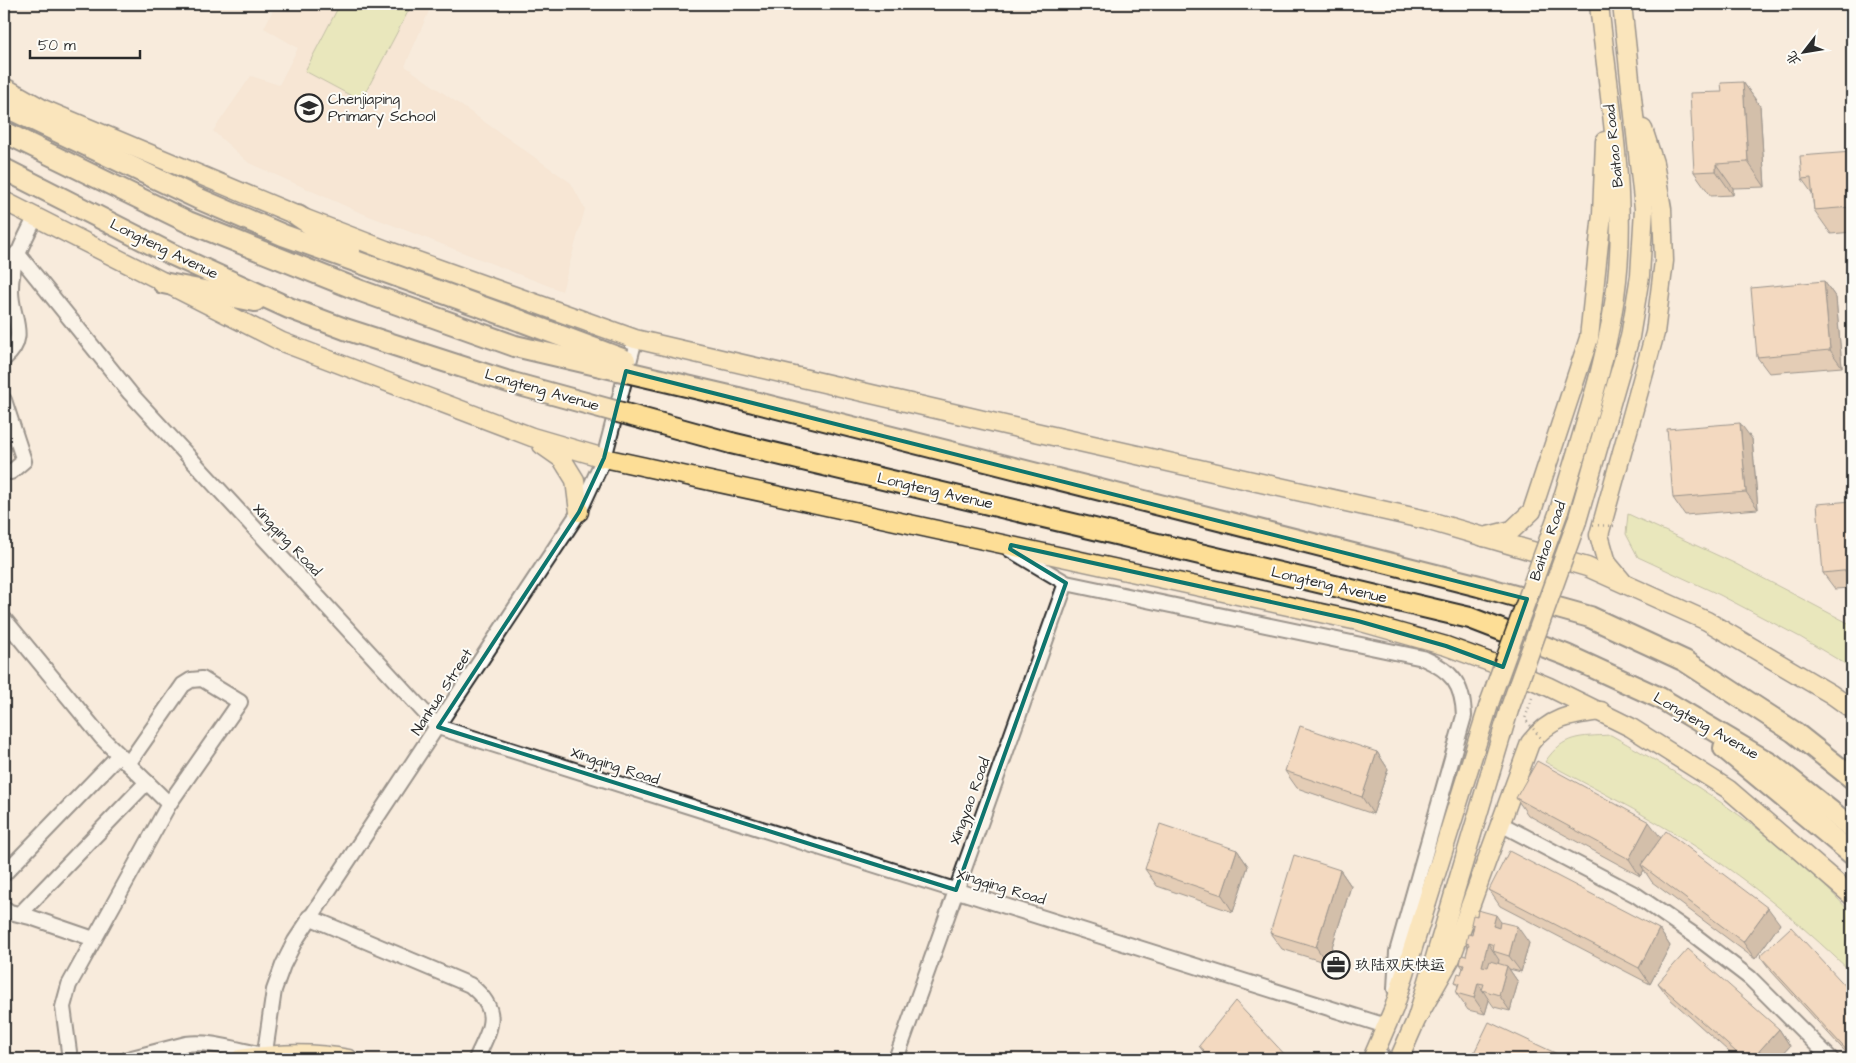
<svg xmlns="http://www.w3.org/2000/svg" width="1856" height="1063" font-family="'Architects Daughter','LXGW WenKai TC',sans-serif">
	<rect width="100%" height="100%" fill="#f8ebdc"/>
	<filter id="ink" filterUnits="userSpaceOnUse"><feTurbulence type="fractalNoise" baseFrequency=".02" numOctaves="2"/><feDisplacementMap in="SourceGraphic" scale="10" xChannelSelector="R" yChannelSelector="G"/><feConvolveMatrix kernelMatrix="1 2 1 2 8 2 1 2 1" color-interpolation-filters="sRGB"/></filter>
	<g filter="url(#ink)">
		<!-- built -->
		<path fill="#f5dfc9" d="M276,4H432L405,66L571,183L585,209L562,291L359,212L249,163L213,131L251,76L279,85L298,48L264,28Z"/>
		<!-- green -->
		<g fill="#d7e396" stroke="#818760">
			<path d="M340,4H412L361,101L305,71Z"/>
			<path d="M1628,514L1734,563L1852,625V668L1800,637L1720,595L1638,557L1626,534Z"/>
			<path d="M1611,735C1698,784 1784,839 1852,914V973C1795,918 1732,866 1662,826C1624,803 1584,783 1545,762C1564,734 1579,737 1611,735Z"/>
		</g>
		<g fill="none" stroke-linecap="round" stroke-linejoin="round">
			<!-- minor casing -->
			<g stroke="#2b2b2b" stroke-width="18">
				<g id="minor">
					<path d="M17,253L130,393L438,727L1386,1026"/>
					<path d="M4,359C30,337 11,318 11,291C10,264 24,241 35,218"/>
					<path d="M4,400L24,461L11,472"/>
					<path d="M1009,549L1066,583L1423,658C1452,671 1463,684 1464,716L1397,952L1395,989"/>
					<path d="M4,619L102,738L169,804"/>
					<path d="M1499,823L1636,895L1694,935L1750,978L1831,1059"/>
					<path d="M4,874L119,755"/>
					<path d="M4,908L10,912L30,917L94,939"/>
					<path d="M20,914L147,782"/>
					<path d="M309,917L470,985C502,1011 491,1027 476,1059"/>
					<path d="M1375,1054L1386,1059"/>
					<path d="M70,1059L63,1007L69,985L169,804L240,702L202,679L191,680L183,685L128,764"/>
					<path d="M128,1059L186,1044C210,1041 234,1049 258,1054"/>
					<path d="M264,1059L274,990L283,965L295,941L579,512L604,458L635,339"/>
					<path d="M896,1059L1066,583"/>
				</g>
			</g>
			<!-- major casing -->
			<g stroke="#2b2b2b" stroke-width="21">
				<g id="major">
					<path d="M4,87L43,109L298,216L386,250L635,339L1022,429L1426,520L1587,567L1707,621L1831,694L1852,709"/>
					<path d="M4,201L282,342L532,437L604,458L1358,621L1446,646L1495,664L1549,687L1630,727L1728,789L1852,896"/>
					<path d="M542,445L562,459L575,480L579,512"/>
					<path d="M1559,511C1581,435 1609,359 1617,280C1627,191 1608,93 1599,4"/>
					<path d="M1577,521L1630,337L1640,276L1644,209L1622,4"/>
					<path d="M1484,537L1512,530L1532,511L1589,338L1602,214L1605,141"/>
					<path d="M1622,581L1607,563L1599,535L1655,333L1664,261L1662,209L1654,163L1643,129"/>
					<path d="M1417,1018L1451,958L1530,743C1550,717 1570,715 1601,711"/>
					<path d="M240,1059C277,1053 313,1052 349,1059"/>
					<path d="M1372,1059L1394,1008L1490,701"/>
					<path d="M1399,1059L1417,1018L1509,710"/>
				</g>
			</g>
			<!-- highway casing -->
			<g stroke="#2b2b2b" stroke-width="24">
				<g id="highway">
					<path d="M4,106L197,198L283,235L521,321"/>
					<path d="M4,132L188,222L361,291L515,346"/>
					<path d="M4,169L173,255L289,308L345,329L509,382"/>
					<path d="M298,216L350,251"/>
					<path d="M163,283L255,301"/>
					<path d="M738,398L1479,586L1590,617L1685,661L1794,732L1852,778"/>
					<path d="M731,443L1470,618L1566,655L1660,698L1771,764L1852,828"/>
					<path d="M1724,748L1852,854"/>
				</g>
			</g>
			<!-- minor -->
			<use href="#minor" stroke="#fdfcf7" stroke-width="14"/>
			<!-- major -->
			<use href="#major" stroke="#fdde96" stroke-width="18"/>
			<!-- highway -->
			<use href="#highway" stroke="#fdde96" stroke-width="20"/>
			<!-- major-bridge casing -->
			<g stroke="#2b2b2b" stroke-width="21" stroke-linecap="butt">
				<g id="major-bridge">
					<path d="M1490,701L1559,511"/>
					<path d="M1509,710L1577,521"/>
				</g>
			</g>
			<!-- highway-bridge casing -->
			<g stroke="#2b2b2b" stroke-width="24" stroke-linecap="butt">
				<g id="highway-bridge">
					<path d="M521,321L625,360"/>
					<path d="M515,346L738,398"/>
					<path d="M509,382L731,443"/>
				</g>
			</g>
			<!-- path-bridge -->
			<g stroke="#2b2b2b" stroke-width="2.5" stroke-dasharray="1 4" stroke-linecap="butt">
				<path d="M1593,525L1616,526"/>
				<path d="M1532,698L1525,719L1545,743"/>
			</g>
			<!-- major-bridge -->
			<use href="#major-bridge" stroke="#fdde96" stroke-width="18"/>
			<!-- highway-bridge -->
			<use href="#highway-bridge" stroke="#fdde96" stroke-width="20"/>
		</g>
		<!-- wall -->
		<g fill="#cda987" stroke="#2b2b2b">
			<path d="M1743,82L1760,106L1765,187L1733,188V195L1711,196L1694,172L1722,92Z"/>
			<path d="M1852,152V232L1831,234L1814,210L1812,193L1802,179Z"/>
			<path d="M1824,281L1836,298L1842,367L1769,373L1757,357Z"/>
			<path d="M1752,439L1758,509L1685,515L1673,498Z"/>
			<path d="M1852,501V588L1835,589L1823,573Z"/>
			<path d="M1377,752L1388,769L1373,814L1297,788L1285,771Z"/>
			<path d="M1516,798L1661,838L1780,924L1755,959L1652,882L1644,870L1640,876L1528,815Z"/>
			<path d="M1237,850L1248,866L1233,912L1157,886L1145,869Z"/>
			<path d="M1340,870L1351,886L1327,963L1282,949L1270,933Z"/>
			<path d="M1489,890L1659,929L1670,946L1650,984L1500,906Z"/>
			<path d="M1477,916L1501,922L1529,943L1521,972L1509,969L1518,982L1510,1011L1494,1007L1489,1000L1485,1014L1468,1010L1456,993L1458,986L1455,982L1461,974L1463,968L1460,964L1466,956L1468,947L1466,943L1472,935L1473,928L1471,924Z"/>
			<path d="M1760,956L1852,993V1059L1772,972Z"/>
			<path d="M1658,983L1779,1029L1790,1046L1778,1059H1737L1670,999Z"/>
			<path d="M1199,1046L1289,1059H1206L1202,1053L1203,1051Z"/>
		</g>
		<!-- shaded-wall -->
		<g fill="#a7896e" stroke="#2b2b2b">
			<path d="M1743,82L1760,106L1765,187L1748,162Z"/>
			<path d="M1716,164L1733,188V195L1716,171Z"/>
			<path d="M1824,281L1836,298L1842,367L1830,350Z"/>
			<path d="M1740,423L1752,439L1758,509L1746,492Z"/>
			<path d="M1377,752L1388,769L1373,814L1362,797Z"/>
			<path d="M1649,822L1661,838L1641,865L1644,870L1640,876L1629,859Z"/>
			<path d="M1237,850L1248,866L1233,912L1222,895Z"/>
			<path d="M1340,870L1351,886L1327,963L1316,947Z"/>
			<path d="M1768,908L1780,924L1755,959L1743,942Z"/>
			<path d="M1496,915L1507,931L1493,926Z"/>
			<path d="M1517,926L1529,943L1521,972L1509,956Z"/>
			<path d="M1659,929L1670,946L1650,984L1639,968Z"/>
			<path d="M1488,943L1499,960L1494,982L1482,966Z"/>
			<path d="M1507,966L1518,982L1510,1011L1499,995Z"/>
			<path d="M1478,983L1489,1000L1485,1014L1474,998Z"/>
			<path d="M1779,1029L1790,1046L1778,1059H1752Z"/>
		</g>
		<!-- building -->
		<g fill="#eec49d" stroke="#2b2b2b">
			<path d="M1743,82L1748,162L1716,164V171L1694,172L1690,93L1722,92L1721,83Z"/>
			<path d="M1852,152V207L1814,210L1811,178L1802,179L1800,156Z"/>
			<path d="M1824,281L1830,350L1757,357L1751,288Z"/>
			<path d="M1740,423L1746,492L1673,498L1667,429Z"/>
			<path d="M1852,501V570L1823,573L1817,504Z"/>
			<path d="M1300,726L1377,752L1362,797L1285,771Z"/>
			<path d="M1537,761L1649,822L1629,859L1516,798Z"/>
			<path d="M1160,824L1237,850L1222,895L1145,869Z"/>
			<path d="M1666,831L1768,908L1743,942L1641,865Z"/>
			<path d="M1509,851L1659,929L1639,968L1489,890Z"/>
			<path d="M1294,855L1340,870L1316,947L1270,933Z"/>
			<path d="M1478,910L1496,915L1493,926L1499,928L1500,922L1517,926L1509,956L1493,951L1494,945L1488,943L1482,966L1488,967L1490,961L1507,966L1499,995L1482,990L1484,984L1478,983L1474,998L1456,993L1459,983L1455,982L1458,973L1461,974L1464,965L1460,964L1462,955L1466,956L1469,944L1466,943L1468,934L1472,935L1474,925L1471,924L1473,915L1477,916Z"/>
			<path d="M1791,927L1852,993V1056L1760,956Z"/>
			<path d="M1688,949L1779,1029L1752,1059H1744L1658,983Z"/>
			<path d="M1235,1001L1289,1059H1210L1202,1053L1204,1050L1199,1046Z"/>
			<path d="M1489,1022L1568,1059H1471Z"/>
		</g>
	</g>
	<!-- marked area -->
	<path d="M0 0H1856V1063H0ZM626,371L1527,599L1503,667L1446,646L1358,621L1011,545L1010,549L1066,583L956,890L438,727L579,512L604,458Z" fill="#f8ebdc" fill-opacity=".55" fill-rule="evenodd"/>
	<path fill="none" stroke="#0f766e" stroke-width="4" stroke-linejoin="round" d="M626,371L1527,599L1503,667L1446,646L1358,621L1011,545L1010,549L1066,583L956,890L438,727L579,512L604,458Z"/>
	<!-- icons -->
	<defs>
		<g id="school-ring" transform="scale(1.4375)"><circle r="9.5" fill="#fdfcf7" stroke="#2b2b2b" stroke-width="1.5"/><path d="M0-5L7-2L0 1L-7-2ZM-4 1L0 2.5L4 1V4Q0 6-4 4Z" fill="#2b2b2b"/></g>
		<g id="office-ring" transform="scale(1.4375)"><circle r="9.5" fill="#fdfcf7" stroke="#2b2b2b" stroke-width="1.5"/><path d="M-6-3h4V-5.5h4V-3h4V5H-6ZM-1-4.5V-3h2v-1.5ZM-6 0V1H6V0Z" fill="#2b2b2b"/></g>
	</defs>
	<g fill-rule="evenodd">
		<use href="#school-ring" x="309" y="108"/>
		<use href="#office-ring" x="1336" y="965"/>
	</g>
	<g text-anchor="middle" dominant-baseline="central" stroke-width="4" stroke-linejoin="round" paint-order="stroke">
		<!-- poi labels -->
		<g font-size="15" fill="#2b2b2b" stroke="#fdfcf7" text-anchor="start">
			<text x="328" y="99">Chenjiaping<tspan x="328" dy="17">Primary School</tspan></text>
			<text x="1355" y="965">玖陆双庆快运</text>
		</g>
		<!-- street labels -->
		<g font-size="15" fill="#2b2b2b" stroke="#fdfcf7">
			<text transform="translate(1614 146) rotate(-96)">Baitao Road</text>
			<text transform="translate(164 249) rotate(26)">Longteng Avenue</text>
			<text transform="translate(542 390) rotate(16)">Longteng Avenue</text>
			<text transform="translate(935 491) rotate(13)">Longteng Avenue</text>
			<text transform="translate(287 540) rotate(47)">Xingqing Road</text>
			<text transform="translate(1548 541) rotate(-71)">Baitao Road</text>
			<text transform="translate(1329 585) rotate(13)">Longteng Avenue</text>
			<text transform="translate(442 692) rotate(-57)">Nanhua Street</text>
			<text transform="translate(1706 726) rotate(30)">Longteng Avenue</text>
			<text transform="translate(615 766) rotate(18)">Xingqing Road</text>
			<text transform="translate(970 801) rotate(-70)">Xingyao Road</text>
			<text transform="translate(1001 887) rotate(17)">Xingqing Road</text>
		</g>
	</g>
	<!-- margin -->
	<rect width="1856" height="1063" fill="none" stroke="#fdfcf7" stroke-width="20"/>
	<rect x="10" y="10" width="1836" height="1043" fill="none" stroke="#2b2b2b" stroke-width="2" filter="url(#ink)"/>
	<!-- north arrow -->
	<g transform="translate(1804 52) rotate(239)" stroke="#fdfcf7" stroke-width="4" paint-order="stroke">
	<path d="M0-4L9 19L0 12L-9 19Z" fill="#2b2b2b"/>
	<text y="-8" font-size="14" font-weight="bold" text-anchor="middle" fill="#2b2b2b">北</text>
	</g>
	<!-- scale -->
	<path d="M30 50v8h110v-8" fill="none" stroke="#2b2b2b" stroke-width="2.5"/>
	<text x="38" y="50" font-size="15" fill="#2b2b2b" stroke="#fdfcf7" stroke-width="4" paint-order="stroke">50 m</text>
</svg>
